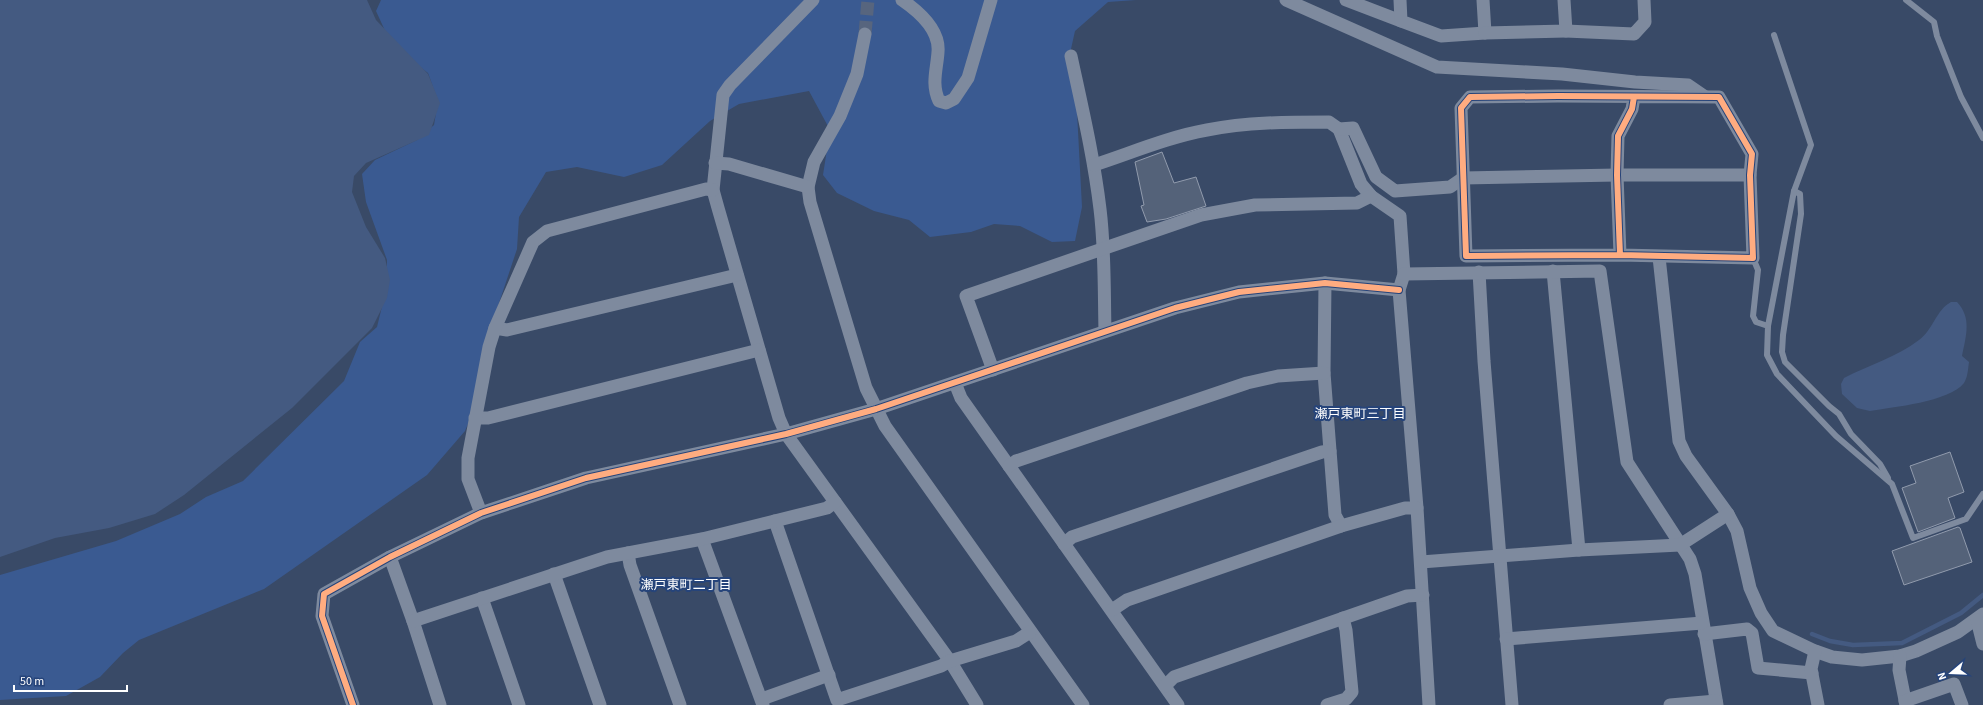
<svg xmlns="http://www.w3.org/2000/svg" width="1983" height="705" font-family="'Source Sans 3','Noto Sans JP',sans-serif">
	<rect width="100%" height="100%" fill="#394a67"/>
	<!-- green -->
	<path fill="#3a5a91" d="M381,0H1136L1108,2L1075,31L1067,67L1076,93L1082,207L1075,241L1052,242L1020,226L994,224L971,232L930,237L909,220L874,211L837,193L823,175L830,130L809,91L739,104L710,121L662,165L624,177L577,167L546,172L519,217L517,249L484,348L475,407L465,431L427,475L264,589L139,640L123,653L100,677L66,696L0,700V575L116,541L180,514L206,497L243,481L344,381L360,342L377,327L387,286V260L366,202L362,174L375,160L417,140L434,125L438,101L428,73L392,46L376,11Z"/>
	<!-- water -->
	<g fill="#445a81">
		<path d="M0,0H367L376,20L428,74L440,103L429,135L366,163L354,176L352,192L366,227L385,258L390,280L387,298L372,328L292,408L184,495L155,514L109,528L55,538L0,557Z"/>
		<path d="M1951,302H1957C1972,318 1966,336 1962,356L1969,362C1968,368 1968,377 1964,383C1949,402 1893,407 1870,411L1857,408L1842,394L1841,384L1844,378C1869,365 1897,357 1919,340C1933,330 1936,310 1951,302Z"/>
	</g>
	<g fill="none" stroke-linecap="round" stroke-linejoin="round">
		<!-- stream -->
		<path stroke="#445a81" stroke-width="4.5" d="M1812,634L1830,641L1853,645L1902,643L1961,613L1983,595"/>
	</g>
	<!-- building -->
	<g fill="#546279" stroke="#919bad">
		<path d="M1162,152L1174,183L1196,177L1206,206L1166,219L1147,222L1141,206L1144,205L1135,162Z"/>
		<path d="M1950,452L1964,492L1948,498L1955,518L1918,532L1902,488L1916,483L1910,466Z"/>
		<path d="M1958,527L1960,528L1972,562L1904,585L1892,551Z"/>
	</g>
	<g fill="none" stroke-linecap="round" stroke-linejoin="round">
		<!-- minor-tunnel -->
		<path stroke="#57657e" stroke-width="13" stroke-dasharray="13 6" stroke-linecap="butt" d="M865,34L868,0"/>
		<!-- service -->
		<g stroke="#7e8a9e" stroke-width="6">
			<path d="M1906,0L1934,22L1937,36L1961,97L1983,138"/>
			<path d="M1794,191L1800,194L1801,214L1783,335L1782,352L1785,362L1829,406L1839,414L1851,434L1880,464L1888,478"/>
			<path d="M1753,258L1758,270L1753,316L1756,322L1768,326L1767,355L1777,374L1836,436L1892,484L1913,538L1966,519L1983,494"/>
			<path d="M1768,326L1794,191L1811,145L1774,35"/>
		</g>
		<!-- minor -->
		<g stroke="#7e8a9e" stroke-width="13">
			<path d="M813,0L730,85L723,95L713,190L718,208L779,418L786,434L950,661L977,705"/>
			<path d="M902,0C918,11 940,30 938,52C937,69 931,84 939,101L946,103L954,99L968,78L991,0"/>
			<path d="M1286,0L1437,67L1562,74L1635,82L1688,85L1704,96"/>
			<path d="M1346,0L1401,21"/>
			<path d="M1400,0L1401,21L1441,36L1485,33L1483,0"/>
			<path d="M1566,31L1634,34L1645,22L1644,0"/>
			<path d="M1485,33L1566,31L1564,0"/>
			<path d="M865,34L857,74L840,116L814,162L808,187L810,202L866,388L885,426L1083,705"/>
			<path d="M1071,56C1082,107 1094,158 1100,209C1105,249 1104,290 1105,331"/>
			<path d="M1339,129L1361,184L1371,196L1400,216L1404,274L1399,290L1417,508L1429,705"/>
			<path d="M715,163L729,164L808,187"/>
			<path d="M1094,165C1131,153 1168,137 1207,130C1247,122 1288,122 1329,122L1339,129L1353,128L1376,177L1395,191L1450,187L1463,178L1617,175H1750"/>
			<path d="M1620,255L1753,258L1750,175L1752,154L1719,97L1558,96L1470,97L1461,108L1466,256L1620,255L1617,175L1618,136L1632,109L1634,97"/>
			<path d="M1659,257L1679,441L1686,456L1728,514L1737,531L1750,588L1761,613L1773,631L1815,651L1832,657L1862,660L1900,656L1916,651L1958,632L1983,614"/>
			<path d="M1553,271L1579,550"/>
			<path d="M1479,272L1484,361L1512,705"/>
			<path d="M1404,274L1600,271L1627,462L1690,559L1695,574L1717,705"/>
			<path d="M1325,283L1324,373L1335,515L1341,526"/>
			<path d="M495,328L507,330L737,275"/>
			<path d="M993,370L966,296L1201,215L1255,205L1357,203L1371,196"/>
			<path d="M955,383L961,398L1178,705"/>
			<path d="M475,418H488L759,350"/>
			<path d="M1009,466L1016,461L1247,383L1278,376L1324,373"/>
			<path d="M481,513L468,479V458L489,347L495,328L533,242L547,231L706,189L713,190"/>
			<path d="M775,521L837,700L941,666L950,661L1016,641L1030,632"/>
			<path d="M702,539L763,705"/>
			<path d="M1064,544L1072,537L1322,452L1330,451"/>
			<path d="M628,553L630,565L680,705"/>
			<path d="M390,557L413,621L440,705"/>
			<path d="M1421,562L1579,550L1680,545L1728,514"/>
			<path d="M554,574L600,705"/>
			<path d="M482,598L519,705"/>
			<path d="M1112,610L1127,600L1341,526L1405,508H1417"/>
			<path d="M1977,620L1983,644"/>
			<path d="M413,621L607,557L702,539L827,508L835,502"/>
			<path d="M1704,634L1747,629L1752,633L1758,668L1812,673"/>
			<path d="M1506,639L1702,623"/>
			<path d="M1815,651L1811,669L1818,705"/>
			<path d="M1900,656L1899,670L1906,705"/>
			<path d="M1165,686L1174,677L1407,596L1423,595"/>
			<path d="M762,699L829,675"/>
			<path d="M1905,701L1954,684L1962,705"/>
			<path d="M353,705L322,616L324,594L390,557L481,513L586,478L786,434L876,409L1175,308L1239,292L1325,283L1399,290"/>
			<path d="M1327,705L1346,699L1352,692L1346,630L1343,618"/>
			<path d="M1670,705L1716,701"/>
		</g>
		<!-- cycleway casing -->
		<g stroke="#26447a" stroke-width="8">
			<g id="cycleway">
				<path d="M1620,255L1753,258L1750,175L1752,154L1719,97L1558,96L1470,97L1461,108L1466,256L1620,255L1617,175L1618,136L1632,109L1634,97"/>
				<path d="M353,705L322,616L324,594L390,557L481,513L586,478L786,434L876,409L1175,308L1239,292L1325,283L1399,290"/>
			</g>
		</g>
		<!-- cycleway -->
		<use href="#cycleway" stroke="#ffac80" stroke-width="6"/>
	</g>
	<g text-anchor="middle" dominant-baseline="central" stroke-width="4" stroke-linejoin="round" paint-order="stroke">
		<!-- neighbourhood labels -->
		<g font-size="13" fill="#fff" stroke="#26447a">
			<text x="1360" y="414">瀬戸東町三丁目</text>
			<text x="686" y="585">瀬戸東町二丁目</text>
		</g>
	</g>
	<!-- north arrow -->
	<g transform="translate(1951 673) rotate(251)" stroke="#26447a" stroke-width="3" paint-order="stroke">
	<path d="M0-3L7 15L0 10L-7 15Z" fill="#ffffff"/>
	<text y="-6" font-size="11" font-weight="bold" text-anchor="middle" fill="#ffffff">N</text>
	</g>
	<!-- scale -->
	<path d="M14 685v6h113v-6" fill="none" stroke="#ffffff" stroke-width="2"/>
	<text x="20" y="685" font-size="12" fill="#ffffff" stroke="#26447a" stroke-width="3" paint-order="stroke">50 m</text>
</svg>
